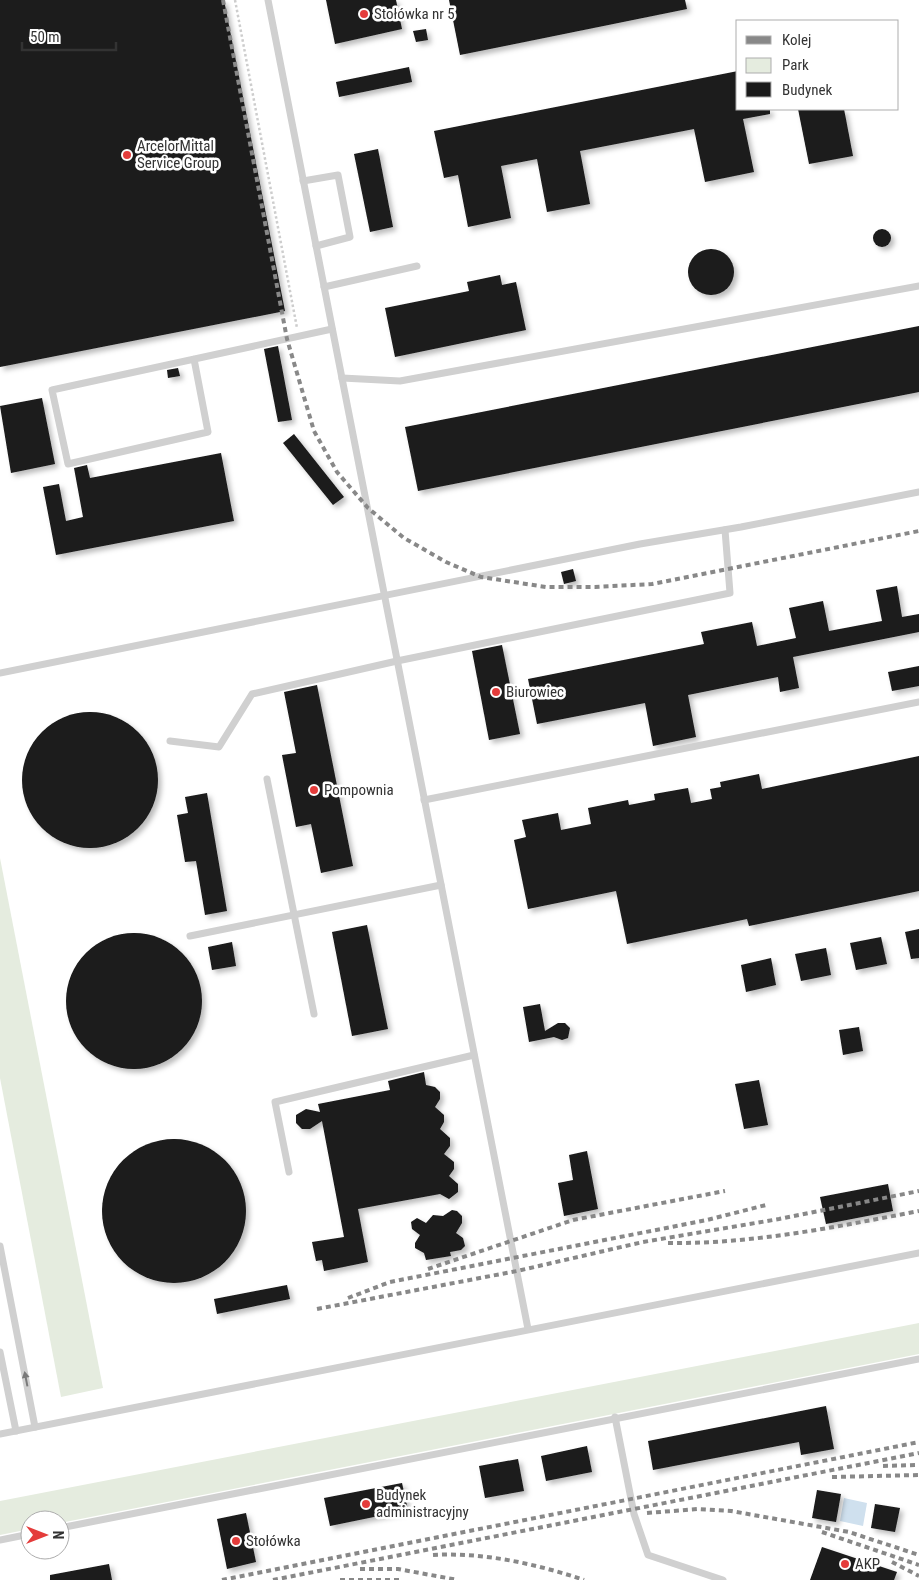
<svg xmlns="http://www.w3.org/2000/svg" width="919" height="1580" font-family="'Roboto Condensed',sans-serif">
	<defs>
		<filter id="shadow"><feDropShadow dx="3.5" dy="3.5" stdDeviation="2.5" flood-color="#0004"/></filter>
	</defs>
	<rect width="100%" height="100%" fill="#fff"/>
	<!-- green -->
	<g fill="#e5ecdf">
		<path d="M0,858L103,1388L61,1397L0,1078Z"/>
		<path d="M919,1323V1354L60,1523V1520H30V1529L0,1535V1501Z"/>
	</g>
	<!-- water -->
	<path fill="#cfe0ee" d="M844,1498L867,1503L863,1526L840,1521Z"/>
	<!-- building -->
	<g fill="#1a1a1a" filter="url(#shadow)">
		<path d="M0,0H224L285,311L0,367Z"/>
		<path d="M326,0H396L402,29L335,44Z"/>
		<path d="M449,0H685L687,9L460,55Z"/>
		<path d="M426,29L428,40L416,42L413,31Z"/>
		<path d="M409,67L412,82L339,97L336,82Z"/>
		<path d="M738,71V109H770V114L743,119L754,172L705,182L694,129L580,151L590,204L547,212L537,159L501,166L511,218L468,227L458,175L444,178L434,131Z"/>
		<path d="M798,109H844L853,156L809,164Z"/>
		<path d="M378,149L393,227L370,232L354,154Z"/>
		<circle cx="882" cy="238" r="9"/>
		<circle cx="711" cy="272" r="23"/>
		<path d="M500,275L502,285L516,282L526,330L395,357L385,308L469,291L467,282Z"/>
		<path d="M919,326V392L418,491L405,427Z"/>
		<path d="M278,346L292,420L278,422L264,349Z"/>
		<path d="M178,368L180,376L168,378L167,370Z"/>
		<path d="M42,398L55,464L11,473L0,406Z"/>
		<path d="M294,434L344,497L333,505L283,443Z"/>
		<path d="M221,453L234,521L56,555L43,487L59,484L66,521L83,517L74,468L87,465L90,478Z"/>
		<path d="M573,569L576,581L564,584L561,572Z"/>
		<path d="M897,586L902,617L919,614V632L793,657L799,688L780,692L778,677L688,695L696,737L653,746L645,703L537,724L528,679L704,644L701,632L752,622L757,646L796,638L789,608L823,601L829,631L882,621L876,590Z"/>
		<path d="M502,645L520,734L489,740L472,651Z"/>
		<path d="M919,666V686L892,691L888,672Z"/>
		<path d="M317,685L353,866L321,873L311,824L296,827L282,755L296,753L284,692Z"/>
		<circle cx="90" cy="780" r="68"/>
		<path d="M919,756V891L749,926L747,919L627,944L616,891L528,909L514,840L526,837L522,820L558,813L561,830L591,824L588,808L628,800L629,805L655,800L654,794L688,788L691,803L712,799L710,789L721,787L720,782L759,774L762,789Z"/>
		<path d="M207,793L227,911L205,915L196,861L185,862L177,815L188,813L185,797Z"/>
		<path d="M367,925L388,1029L352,1036L332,932Z"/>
		<path d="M919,929V958L911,959L905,932Z"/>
		<circle cx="134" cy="1001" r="68"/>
		<path d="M881,937L887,964L856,970L850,943Z"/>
		<path d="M232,942L236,966L212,970L208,947Z"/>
		<path d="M826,948L831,975L801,981L795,954Z"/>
		<path d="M771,958L776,985L746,992L741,965Z"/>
		<path d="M540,1004L545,1031L558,1023H565L570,1028L568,1038L562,1040L554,1037L529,1042L523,1007Z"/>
		<path d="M859,1027L863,1051L843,1055L839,1030Z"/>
		<path d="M424,1072L426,1085L435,1087L440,1092V1099L435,1107L444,1115V1122L440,1129L450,1138V1146L444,1154L454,1162V1169L449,1176L458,1184V1192L449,1199L440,1194L358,1209L368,1262L324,1271L322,1260L316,1261L312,1242L344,1237L322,1121L310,1129H302L296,1123V1115L306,1109L320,1112L318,1104L390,1090L388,1081Z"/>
		<path d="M759,1080L768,1125L744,1129L735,1084Z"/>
		<circle cx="174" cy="1211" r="72"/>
		<path d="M587,1151L598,1209L564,1216L558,1183L573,1180L569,1155Z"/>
		<path d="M888,1184L893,1211L826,1224L820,1197Z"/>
		<path d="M452,1210L457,1211L462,1216V1223L456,1233L463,1238L465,1246L461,1250L450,1252L451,1256L426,1260L424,1253L415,1248V1243L420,1235L412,1229L411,1222L417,1218L426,1223L433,1215L443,1216Z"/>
		<path d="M287,1285L290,1299L217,1314L214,1299Z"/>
		<path d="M826,1406L834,1449L801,1455L799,1442L653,1470L648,1441Z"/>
		<path d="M587,1446L592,1472L546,1481L541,1456Z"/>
		<path d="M518,1459L524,1491L485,1498L479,1466Z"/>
		<path d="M402,1483L408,1510L330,1526L324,1498Z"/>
		<path d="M817,1490L841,1494L836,1522L812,1518Z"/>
		<path d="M875,1504L900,1508L895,1532L871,1528Z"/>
		<path d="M246,1513L256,1562L227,1569L217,1519Z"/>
		<path d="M822,1547L897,1572L894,1580H810Z"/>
		<path d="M109,1564L112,1580H50V1575Z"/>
	</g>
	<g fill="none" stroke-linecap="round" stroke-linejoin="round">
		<!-- path -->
		<path stroke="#cdcdcd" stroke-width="2.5" stroke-dasharray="2.5 2.5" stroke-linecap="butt" d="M235,0L297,328"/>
		<!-- service -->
		<g stroke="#d0d0d0" stroke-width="7">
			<path d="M268,0L528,1329"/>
			<path d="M303,181L338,175L350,237L316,246"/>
			<path d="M324,287L417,266"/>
			<path d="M194,359L208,432L68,464L52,390L332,329"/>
			<path d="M342,378L400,381L919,286"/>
			<path d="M0,673L640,544L741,527L919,492"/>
			<path d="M170,741L219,747L252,694L397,661L730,593L725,530"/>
			<path d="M267,779L314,1014"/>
			<path d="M424,800L919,702"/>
			<path d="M190,936L441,885"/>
			<path d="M289,1172L275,1102L474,1055"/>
			<path d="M0,1246L35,1427"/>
			<path d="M0,1352L16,1431"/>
			<path d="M615,1417L634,1514L648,1555L723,1580"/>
			<path d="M0,1434L919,1253"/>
			<path d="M60,1528L919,1359"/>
			<path d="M0,1540L30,1534"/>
		</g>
		<!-- rail -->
		<g stroke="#888" stroke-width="4" stroke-dasharray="5 4" stroke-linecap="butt">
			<path d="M223,0L287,339L314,431L337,472L368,508L404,538L446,562L481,577L546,587H595L652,584L919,531"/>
			<path d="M668,1243C754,1244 835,1227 919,1211"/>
			<path d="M428,1269L573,1220L725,1191"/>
			<path d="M348,1298L390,1282L707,1220L766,1205"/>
			<path d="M317,1309L517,1271L643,1242L779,1219L919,1191"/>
			<path d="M883,1466L919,1465"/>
			<path d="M832,1477L919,1475"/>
			<path d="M647,1513L698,1509L731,1511L849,1532L919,1555"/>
			<path d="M822,1532L919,1565"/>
			<path d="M433,1555C483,1552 537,1564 584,1580"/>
			<path d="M892,1562L919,1576"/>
			<path d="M360,1569H398L458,1580"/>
			<path d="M222,1580L919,1442"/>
			<path d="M273,1580L919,1453"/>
			<path d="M340,1580H399"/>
		</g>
	</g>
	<!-- one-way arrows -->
	<defs><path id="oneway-solid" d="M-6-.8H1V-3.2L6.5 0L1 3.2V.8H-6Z" transform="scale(1.25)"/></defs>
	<use fill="#7a7a7a" href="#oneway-solid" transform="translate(26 1379) rotate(-101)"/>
	<!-- markers -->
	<g fill="#e43c3b" stroke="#fff" stroke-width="2">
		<circle cx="364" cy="14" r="5"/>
		<circle cx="127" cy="155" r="5"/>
		<circle cx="496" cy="692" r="5"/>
		<circle cx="314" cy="790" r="5"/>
		<circle cx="366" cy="1504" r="5"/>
		<circle cx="236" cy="1541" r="5"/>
		<circle cx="845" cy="1564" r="5"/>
	</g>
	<g text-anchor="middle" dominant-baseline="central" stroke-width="5" stroke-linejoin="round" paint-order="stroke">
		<!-- poi labels -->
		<g font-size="15" fill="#333" stroke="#fff" text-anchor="start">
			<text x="374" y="14">Stołówka nr 5</text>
			<text x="137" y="146">ArcelorMittal<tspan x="137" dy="17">Service Group</tspan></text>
			<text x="506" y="692">Biurowiec</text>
			<text x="324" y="790">Pompownia</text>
			<text x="376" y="1495">Budynek<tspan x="376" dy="17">administracyjny</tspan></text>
			<text x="246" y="1541">Stołówka</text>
			<text x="855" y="1564">AKP</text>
		</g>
	</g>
	<!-- legend -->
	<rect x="736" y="20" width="162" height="90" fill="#ffffff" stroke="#adadad"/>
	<rect x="746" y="36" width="25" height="8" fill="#888888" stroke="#adadad"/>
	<text x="782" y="45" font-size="15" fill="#333333">Kolej</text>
	<rect x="746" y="58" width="25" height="15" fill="#e5ecdf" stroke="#adadad"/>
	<text x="782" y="70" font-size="15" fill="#333333">Park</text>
	<rect x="746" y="82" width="25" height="15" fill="#1a1a1a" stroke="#adadad"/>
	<text x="782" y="95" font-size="15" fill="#333333">Budynek</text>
	<!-- north arrow -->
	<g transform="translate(45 1535) rotate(90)"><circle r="24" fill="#ffffff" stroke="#adadad"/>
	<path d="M0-4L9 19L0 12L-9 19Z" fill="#e43c3b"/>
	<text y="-8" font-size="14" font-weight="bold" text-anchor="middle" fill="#333333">N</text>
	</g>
	<!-- scale -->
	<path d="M22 42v8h94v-8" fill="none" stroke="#333333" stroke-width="2.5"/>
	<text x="30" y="42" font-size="15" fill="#333333" stroke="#ffffff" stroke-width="4" paint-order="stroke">50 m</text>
</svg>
